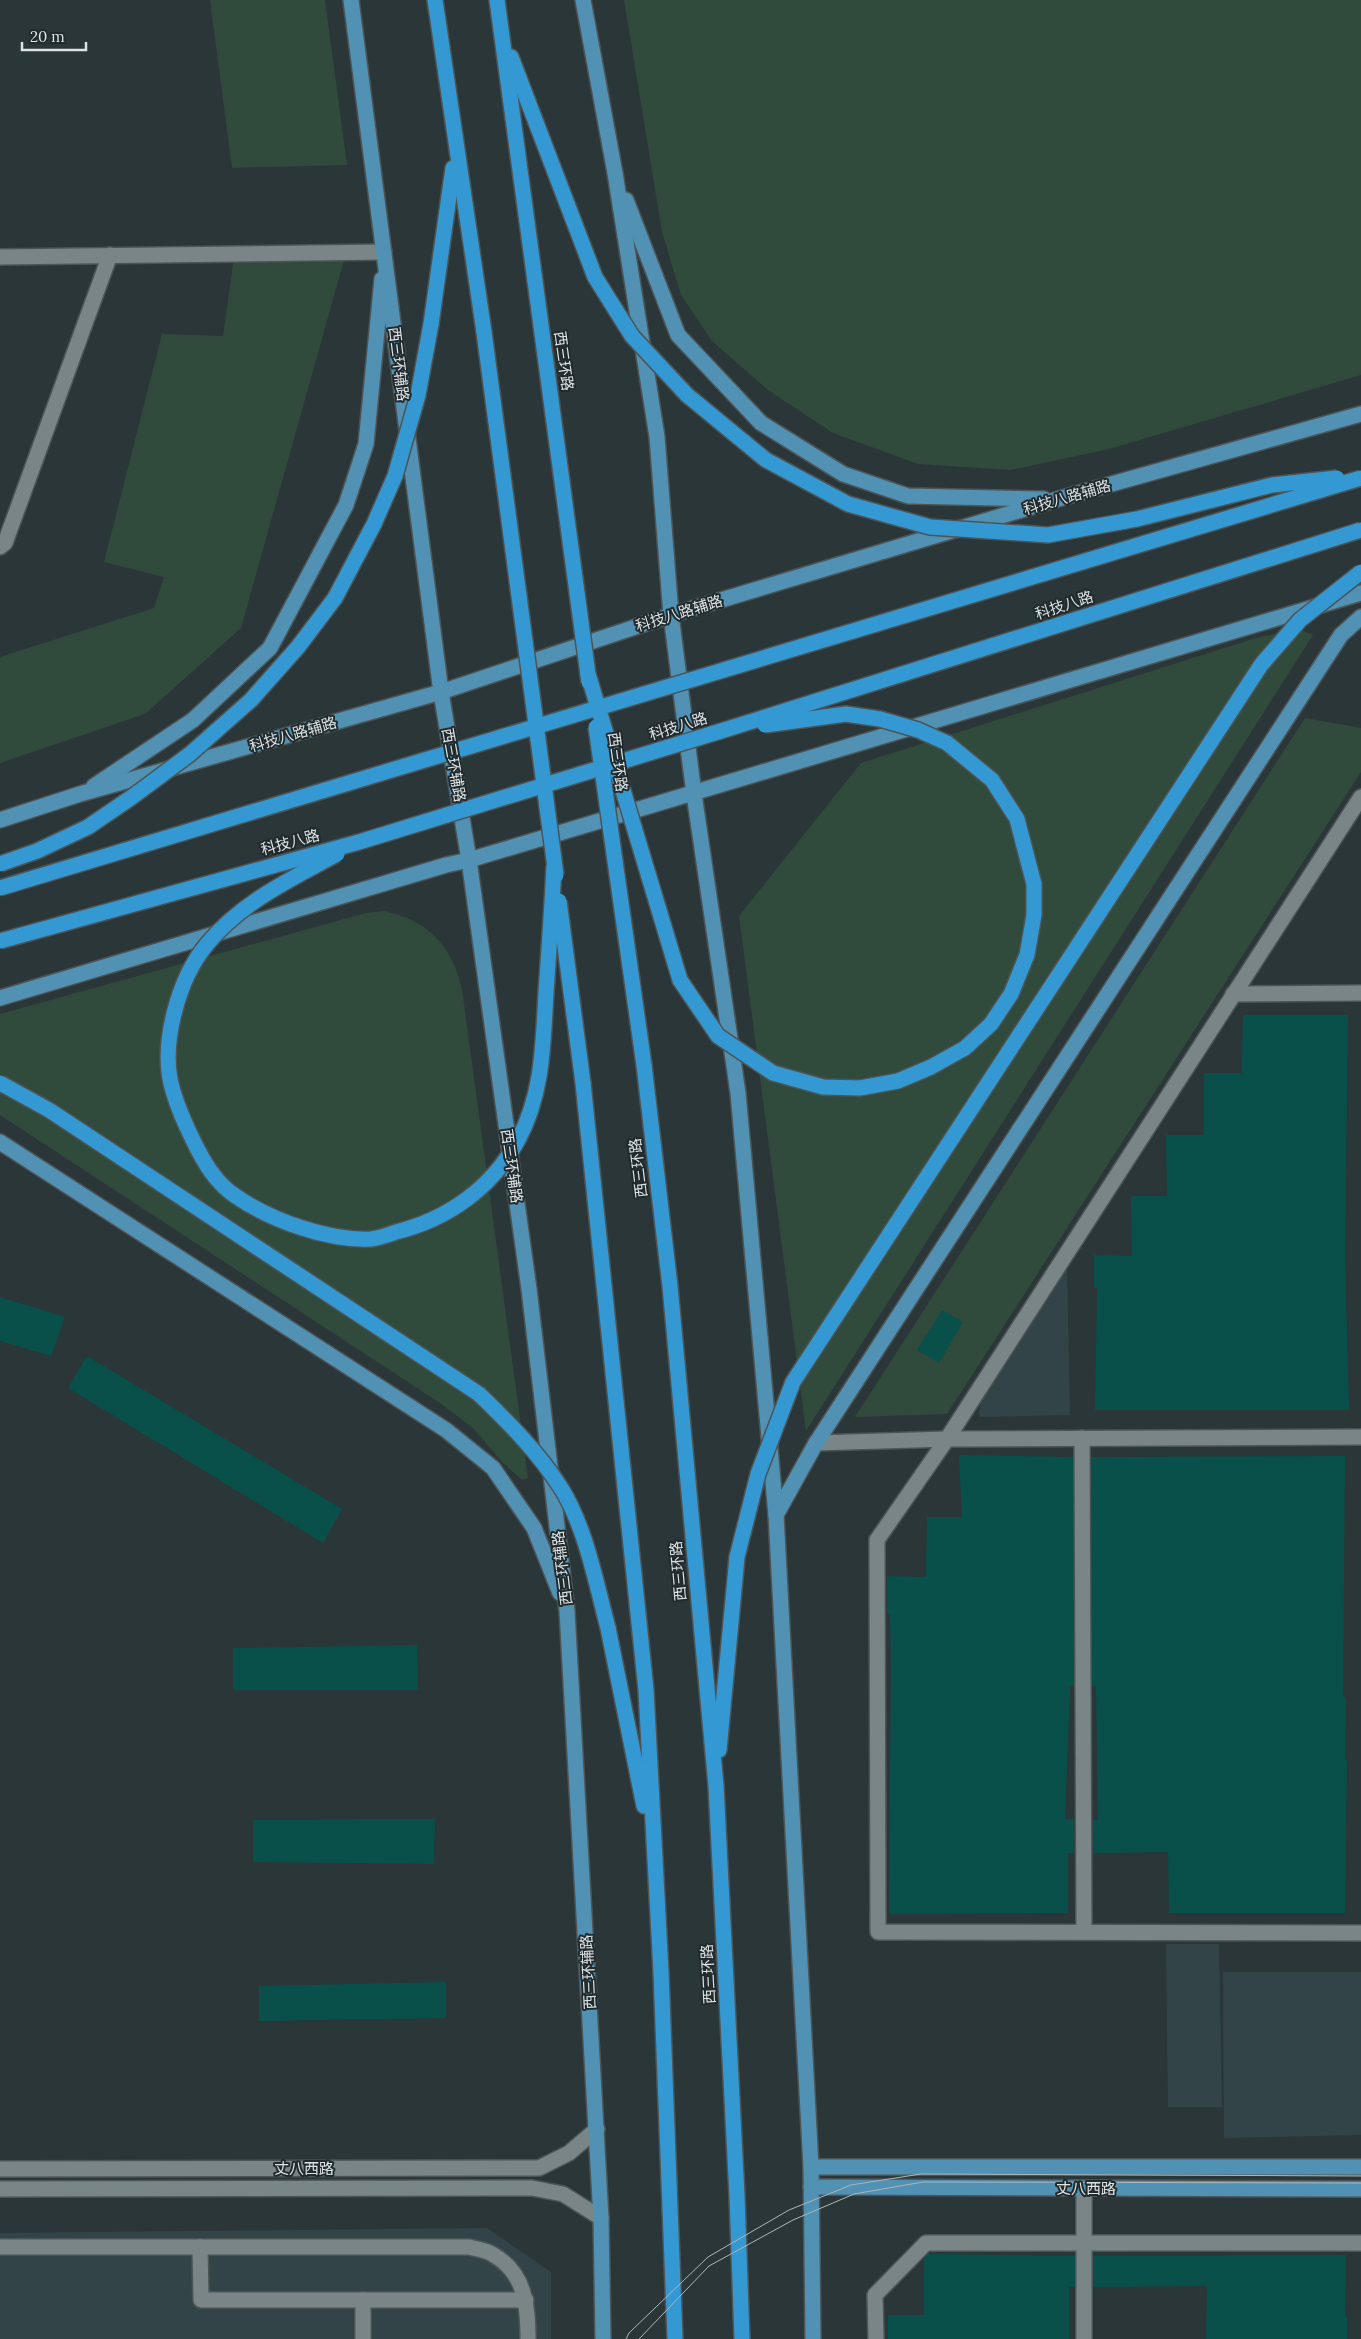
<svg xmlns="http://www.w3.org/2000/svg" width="1361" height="2339" font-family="Lora,'Noto Sans SC',serif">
	<rect width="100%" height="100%" fill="#2b3638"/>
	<!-- built -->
	<g fill="#324448">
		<path d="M1067,1267L1070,1415L979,1417L981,1392Z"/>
		<path d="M1166,1944H1219L1222,2107H1168Z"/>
		<path d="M1223,1972H1361V2135L1224,2138Z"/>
		<path d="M487,2228L551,2272V2339H0V2233Z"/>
	</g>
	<!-- green -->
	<g fill="#304b3c">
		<path d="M210,0H325L347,165L232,168Z"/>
		<path d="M624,0H1361V375L1109,449L1011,470L918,464L833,433L768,390L712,341L681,295L662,232Z"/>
		<path d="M346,253L241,628L145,714L0,763V657L154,608L164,577L104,562L162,334L223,336L234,257Z"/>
		<path d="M1299,629L1313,635L806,1431L739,916L861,763L1256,638Z"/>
		<path d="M1305,718L1361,728V772L947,1414L855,1417Z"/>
		<path d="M384,911C428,920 452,946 462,989L528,1478L522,1480L502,1462L473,1428L440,1403L0,1115V1014L366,913Z"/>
	</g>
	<!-- building -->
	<g fill="#09504a">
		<path d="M1243,1015H1348L1345,1256L1349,1410H1095L1097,1288H1094V1255L1132,1256L1131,1196H1167L1166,1135H1204V1073H1242Z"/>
		<path d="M0,1297L65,1317L51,1356L0,1341Z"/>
		<path d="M942,1310L963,1322L939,1363L917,1350Z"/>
		<path d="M87,1356L342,1509L323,1543L68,1388Z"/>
		<path d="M959,1455L1073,1457L1074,1686H1070L1065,1819H1074V1853H1068V1913L889,1914L891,1670L890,1613H887V1576L926,1577L927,1517H962Z"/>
		<path d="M1345,1456L1343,1697H1346L1345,1760H1347L1345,1913H1169L1168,1852L1093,1853V1820H1098L1096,1686H1092L1091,1457Z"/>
		<path d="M417,1645L418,1690H233V1648Z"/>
		<path d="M435,1819L434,1864L253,1862V1820Z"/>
		<path d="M446,1982V2018L259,2021V1986Z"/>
		<path d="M928,2254L1075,2256V2287H1069V2339H888V2315H924V2259Z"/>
		<path d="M1346,2255L1345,2317H1347V2339H1206L1207,2286L1093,2287V2256Z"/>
	</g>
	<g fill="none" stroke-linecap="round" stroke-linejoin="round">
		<!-- minor casing -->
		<g stroke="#4c5456" stroke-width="18">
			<g id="minor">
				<path d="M0,257L384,252"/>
				<path d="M0,547L5,543L110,255"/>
				<path d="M1361,797L947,1439L877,1540L878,1932L1361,1933"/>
				<path d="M1233,994L1361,993"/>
				<path d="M1082,1438L1084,1932"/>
				<path d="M816,1443L947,1439L1361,1437"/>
				<path d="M0,2169L539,2168L569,2153L597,2129"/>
				<path d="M0,2189L532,2188L563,2194L601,2218"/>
				<path d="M0,2247H469C476,2249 486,2250 492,2254C525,2272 528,2305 528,2339"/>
				<path d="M200,2247L201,2300H526"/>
				<path d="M363,2300V2339"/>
				<path d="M876,2339L875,2295L926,2243H1361"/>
				<path d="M1084,2339V2188"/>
			</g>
		</g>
		<!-- major casing -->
		<g stroke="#4c5456" stroke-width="18">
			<g id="major">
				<path d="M351,0L441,692L469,860L529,1289L567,1611L601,2218L603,2339"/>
				<path d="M583,0L615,173L657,437L671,615L694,794L738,1093L776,1515L811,2167L813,2339"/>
				<path d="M626,200L678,335L761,423L843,474L908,496L1044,499"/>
				<path d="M94,786L193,720L270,648L346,505L366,444L382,279"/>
				<path d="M0,820L80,794L441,692L671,615L1058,499L1361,414"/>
				<path d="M0,998L446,865L469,860L1361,593"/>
				<path d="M0,1142L446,1430L493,1468L534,1528L560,1593"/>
				<path d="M776,1515L816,1443L1341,635L1361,617"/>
				<path d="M811,2167H1361"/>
				<path d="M811,2187L1361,2189"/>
			</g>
		</g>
		<!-- highway casing -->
		<g stroke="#4c5456" stroke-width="18">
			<g id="highway">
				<path d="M435,0L484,332"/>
				<path d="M497,0L535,281"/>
				<path d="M511,57L595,277"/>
				<path d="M431,324L453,168"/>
				<path d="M644,1065L670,1286L716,1786L737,2196L742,2339"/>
				<path d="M583,1083L646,1690L661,1972L675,2339"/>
				<path d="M608,1628L644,1806"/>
				<path d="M719,1750L737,1557"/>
			</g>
		</g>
		<!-- minor -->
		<use href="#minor" stroke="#798587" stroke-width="15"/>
		<!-- major -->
		<use href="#major" stroke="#5091b4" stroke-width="15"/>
		<!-- highway -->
		<use href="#highway" stroke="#3499d2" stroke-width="15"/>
		<!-- tram -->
		<g stroke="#afb6b8" stroke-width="1">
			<path d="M626,2339L629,2333L708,2257L789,2210L851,2185L921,2174L1361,2176"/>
			<path d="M639,2339L709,2266L793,2220L854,2194L923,2182L1361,2183"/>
		</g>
		<!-- highway-bridge casing -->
		<g stroke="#4c5456" stroke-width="18" stroke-linecap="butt">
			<g id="highway-bridge">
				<path d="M595,277L632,336L687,395L766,460L848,504L930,527L1048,535L1137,519L1272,485L1337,478"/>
				<path d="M535,281L589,682"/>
				<path d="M484,332L556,875"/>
				<path d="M588,674L680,980L718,1036L773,1073L823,1087L860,1088L898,1081L931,1067L965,1048L991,1024L1011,994L1027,955L1034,915V884L1017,819L992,780L947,743L918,730L880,719L846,714L765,725"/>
				<path d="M596,727L644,1065"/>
				<path d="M337,854C291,879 242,902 208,943C178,978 159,1047 173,1091C178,1108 185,1124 193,1140C203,1161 216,1184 237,1197C272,1221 329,1241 371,1239C379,1238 388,1235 396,1232C448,1219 492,1188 518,1140C543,1094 543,1044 546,992C549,950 552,908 554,866"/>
				<path d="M0,864L37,851L88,827L132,797L190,754L251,700L298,647L335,598L374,524L395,476L418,395L431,324"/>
				<path d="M0,888L1361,478"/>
				<path d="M559,901L583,1083"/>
				<path d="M0,941L359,842L721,731L1361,530"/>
				<path d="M0,1083L49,1110L479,1394C509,1423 538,1452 561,1488C586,1528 596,1583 608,1628"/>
				<path d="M737,1557L758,1474L793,1382L1261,665L1300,620L1361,572"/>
			</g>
		</g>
		<!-- highway-bridge -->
		<use href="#highway-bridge" stroke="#3499d2" stroke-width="15"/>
	</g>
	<g text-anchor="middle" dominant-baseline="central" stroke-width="4" stroke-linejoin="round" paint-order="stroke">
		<!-- street labels -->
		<g font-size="15" fill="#dde3e5" stroke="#212b2e">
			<text transform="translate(564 361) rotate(82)">西三环路</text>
			<text transform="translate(399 364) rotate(83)">西三环辅路</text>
			<text transform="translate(1067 497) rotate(-16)">科技八路辅路</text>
			<text transform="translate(1064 605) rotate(-18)">科技八路</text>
			<text transform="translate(679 613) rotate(-17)">科技八路辅路</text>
			<text transform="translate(678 726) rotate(-17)">科技八路</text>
			<text transform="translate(293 734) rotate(-16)">科技八路辅路</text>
			<text transform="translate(618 762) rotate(82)">西三环路</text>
			<text transform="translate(454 765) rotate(80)">西三环辅路</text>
			<text transform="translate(290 842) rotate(-15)">科技八路</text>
			<text transform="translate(512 1166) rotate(82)">西三环辅路</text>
			<text transform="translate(638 1168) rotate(-97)">西三环路</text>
			<text transform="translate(562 1568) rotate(-97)">西三环辅路</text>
			<text transform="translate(678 1571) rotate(-95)">西三环路</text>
			<text transform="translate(588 1972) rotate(-93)">西三环辅路</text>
			<text transform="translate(708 1974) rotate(-93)">西三环路</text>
			<text x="304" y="2168">丈八西路</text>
			<text x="1086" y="2188">丈八西路</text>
		</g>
	</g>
	<!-- scale -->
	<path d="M22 42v8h64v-8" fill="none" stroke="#dde3e5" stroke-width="2.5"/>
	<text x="30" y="42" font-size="15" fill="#dde3e5" stroke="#212b2e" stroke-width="4" paint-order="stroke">20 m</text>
</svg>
